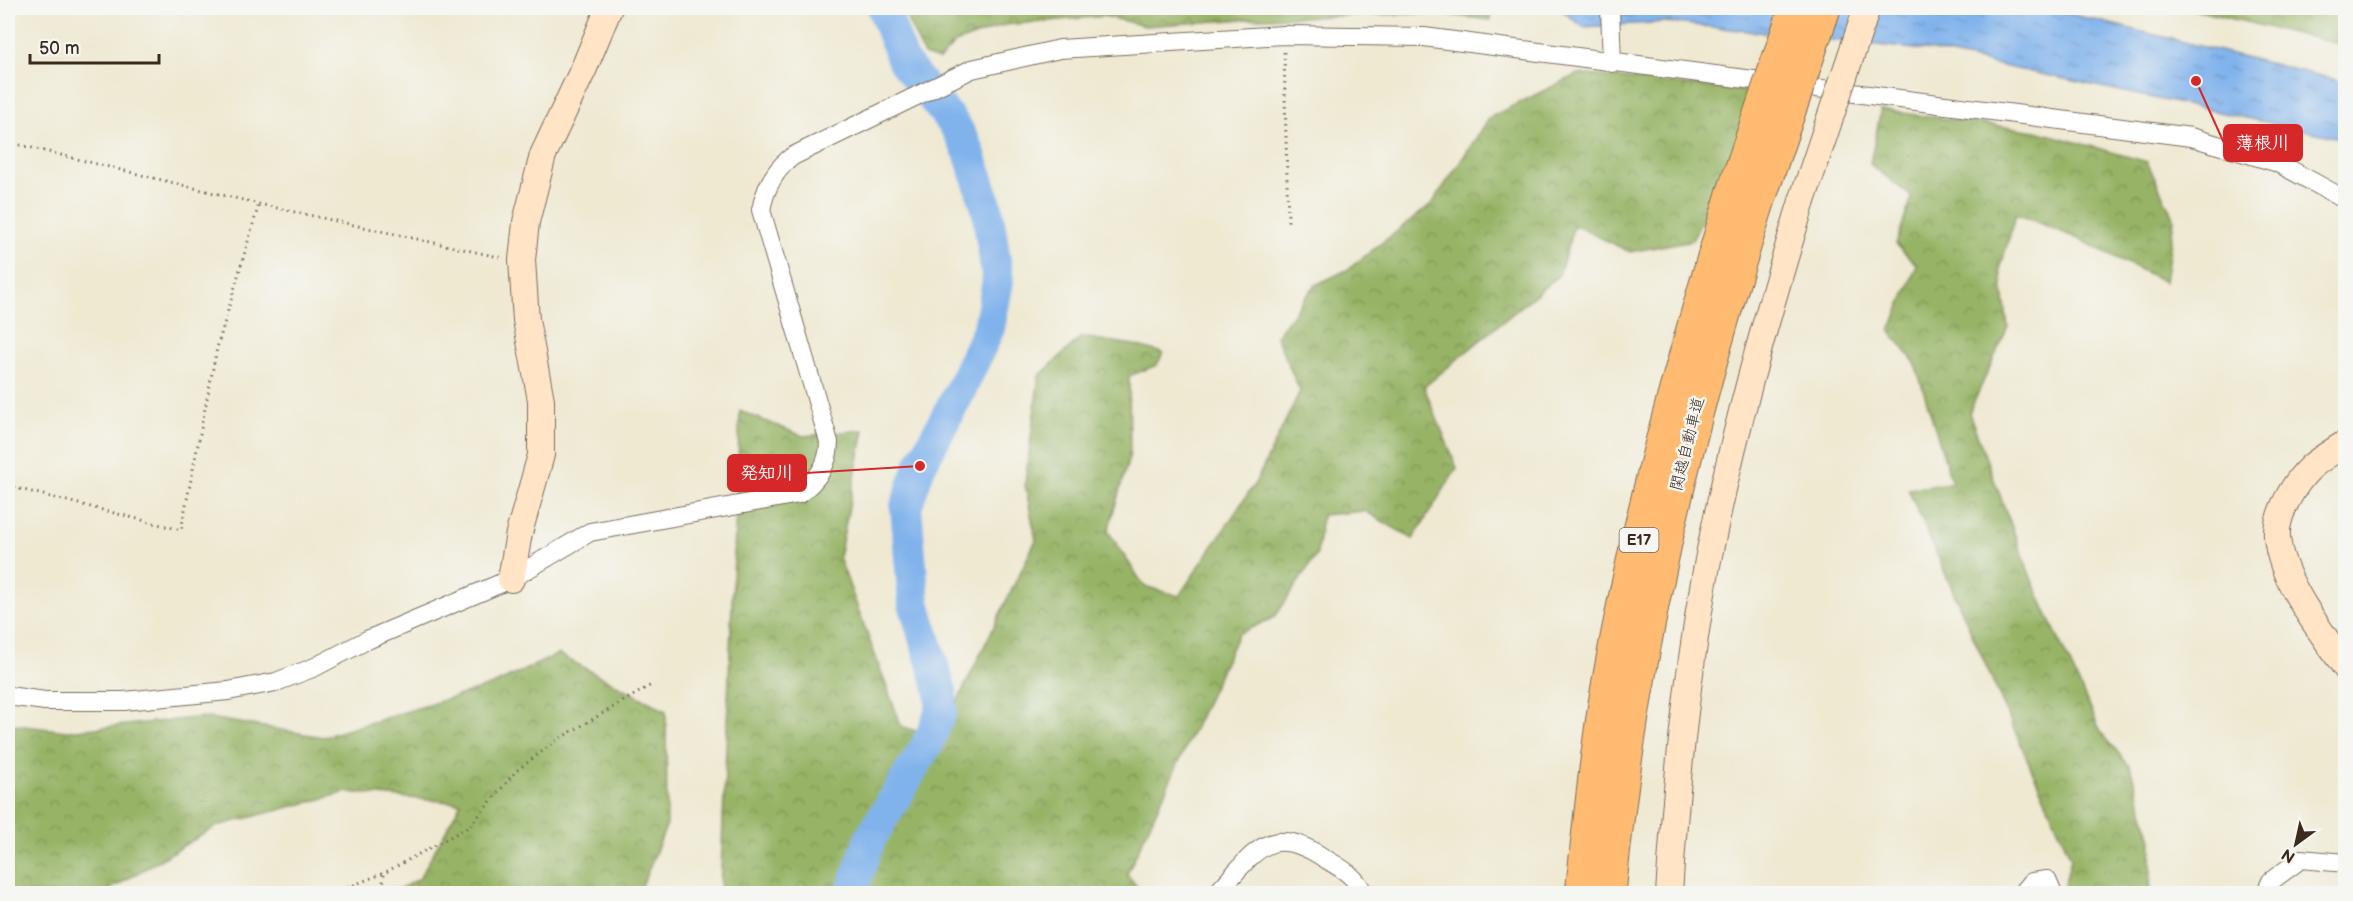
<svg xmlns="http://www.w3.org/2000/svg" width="2353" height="901" font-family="'Balsamiq Sans','Klee One',sans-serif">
	<defs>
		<pattern id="forest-crowns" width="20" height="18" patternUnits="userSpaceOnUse" patternTransform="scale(1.5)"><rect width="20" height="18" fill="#97b466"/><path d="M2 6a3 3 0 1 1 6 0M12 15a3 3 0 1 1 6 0" fill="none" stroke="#7c9353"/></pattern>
		<pattern id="water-ripples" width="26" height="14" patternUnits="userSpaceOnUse" patternTransform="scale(1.5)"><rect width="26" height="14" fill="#80b2ec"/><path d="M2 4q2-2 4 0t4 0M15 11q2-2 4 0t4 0" fill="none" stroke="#6a91bf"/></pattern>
	</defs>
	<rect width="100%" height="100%" fill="#f6f6f2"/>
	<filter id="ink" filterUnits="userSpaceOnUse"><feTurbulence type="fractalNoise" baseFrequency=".0167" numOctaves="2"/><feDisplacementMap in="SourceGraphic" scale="12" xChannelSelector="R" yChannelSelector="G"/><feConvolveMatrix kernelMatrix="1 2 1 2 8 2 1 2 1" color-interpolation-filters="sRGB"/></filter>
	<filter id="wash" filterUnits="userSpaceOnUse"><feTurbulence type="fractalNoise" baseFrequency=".008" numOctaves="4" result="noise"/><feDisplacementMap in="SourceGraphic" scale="24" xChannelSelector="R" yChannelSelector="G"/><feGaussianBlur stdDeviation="1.35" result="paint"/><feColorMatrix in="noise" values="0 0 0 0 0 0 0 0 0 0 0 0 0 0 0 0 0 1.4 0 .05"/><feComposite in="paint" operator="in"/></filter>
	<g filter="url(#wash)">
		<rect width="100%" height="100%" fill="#efe9d2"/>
		<!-- forest -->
		<g fill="url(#forest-crowns)" stroke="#696f42" stroke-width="1.5">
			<path d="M902,8H1491L1490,20L1435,13L1262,18L1145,26L1104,16L1004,25L955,43L939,60L924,55Z"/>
			<path d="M2187,8H2345V43L2343,45Z"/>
			<path d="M1578,74L1768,93L1692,240L1630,252L1574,225L1559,275L1424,387L1457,468L1413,539L1365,511L1322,515L1317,554L1275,617L1238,634L1127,874L1142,893L720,894L740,411L803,436L864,430L839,557L901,726L939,739L1036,540L1025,484L1039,376L1081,337L1134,345L1163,353L1157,365L1129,376L1130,454L1108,531L1144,586L1179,596L1256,482L1300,391L1276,336L1315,285L1347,270L1432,204L1490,117Z"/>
			<path d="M1881,110L2036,131L2147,162L2174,219L2165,282L2079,239L2016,214L2000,269L2008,327L1969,413L2031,578L2101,732L2130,767L2152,840L2150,893H2050L2064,887L2071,858L1908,489L1952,483L1915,363L1890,331L1917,265L1896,244L1912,197L1870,164Z"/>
			<path d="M558,654L666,711L667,824L639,893H391L419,879L461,803L348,792L217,826L104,893H8V724L67,731L204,717L323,737L493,685Z"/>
		</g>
		<!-- water -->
		<path fill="url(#water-ripples)" stroke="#5e6e85" stroke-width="1.5" d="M1559,8H2046L2345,82V139L1933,51L1666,22L1583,27Z"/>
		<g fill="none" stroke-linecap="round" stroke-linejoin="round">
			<!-- river -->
			<path stroke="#80b2ec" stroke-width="32" d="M851,894L870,839L928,743L941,711V692L914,603L906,507L920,466L959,393L989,328L998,281L987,208L969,152L956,127L903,61L883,8"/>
		</g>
	</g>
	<g filter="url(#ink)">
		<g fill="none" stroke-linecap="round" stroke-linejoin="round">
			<!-- street casing -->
			<g stroke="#7a6d5d" stroke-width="20">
				<g id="street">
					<path d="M1610,8L1612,63"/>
					<path d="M8,696L45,701H124L228,691L276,682L315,667L367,640L511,579L590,532L799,494C817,480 829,465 829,442L761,210C765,189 775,169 793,156L972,69L1060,49L1284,35L1424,37L2191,137L2278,163L2346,200"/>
					<path d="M1216,894C1255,853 1268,821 1324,858C1341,868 1355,875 1364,894"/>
					<path d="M2022,894L2032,882L2047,880L2053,894"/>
					<path d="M2265,894L2271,881L2301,859L2346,863"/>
				</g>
			</g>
			<!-- secondary casing -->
			<g stroke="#7a6d5d" stroke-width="28">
				<g id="secondary">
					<path d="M2346,443C2334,451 2321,458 2311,467C2295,482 2275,515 2277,537C2281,582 2321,631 2346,668"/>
					<path d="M511,579L519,533L541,455V400L526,320L522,260L526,222L543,155L584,68L609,8"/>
					<path d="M1669,894C1676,782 1687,671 1708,560C1732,438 1766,319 1802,201"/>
				</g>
			</g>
			<!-- highway casing -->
			<g stroke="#7a6d5d" stroke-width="35">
				<g id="highway">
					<path d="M1582,894C1589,830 1595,767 1605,704C1634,531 1682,362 1733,194"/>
					<path d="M1609,894C1632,655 1686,427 1759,199"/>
				</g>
			</g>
			<!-- path -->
			<g stroke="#7a6d5d" stroke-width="3" stroke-dasharray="1.5 4.5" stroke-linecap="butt">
				<path d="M1284,52L1288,222"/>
				<path d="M8,142L259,204L503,258"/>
				<path d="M8,486L181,530L217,348L259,204"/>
				<path d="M331,894L384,873L470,826L516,771L557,740L653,684"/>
				<path d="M382,894L384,873"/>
			</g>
			<!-- street -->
			<use href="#street" stroke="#fff" stroke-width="18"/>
			<!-- secondary -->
			<use href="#secondary" stroke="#ffe4c6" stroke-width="26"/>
			<!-- highway -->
			<use href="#highway" stroke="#febb71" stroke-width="33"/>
			<!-- secondary-bridge casing -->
			<g stroke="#7a6d5d" stroke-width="28" stroke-linecap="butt">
				<path id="secondary-bridge" d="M1802,201L1867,8"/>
			</g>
			<!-- highway-bridge casing -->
			<g stroke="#7a6d5d" stroke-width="35" stroke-linecap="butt">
				<g id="highway-bridge">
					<path d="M1733,194L1796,8"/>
					<path d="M1759,199L1824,8"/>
				</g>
			</g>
			<!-- secondary-bridge -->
			<use href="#secondary-bridge" stroke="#ffe4c6" stroke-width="26"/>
			<!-- highway-bridge -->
			<use href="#highway-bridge" stroke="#febb71" stroke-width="33"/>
		</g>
	</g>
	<g text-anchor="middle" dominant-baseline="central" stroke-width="5" stroke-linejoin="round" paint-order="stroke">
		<!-- shield labels -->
		<rect fill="#f6f6f2" stroke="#73675e" stroke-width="1.5" x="1619.5" y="528" width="39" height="24" rx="4.5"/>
		<g font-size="15" font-weight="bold" fill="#3b2a1e">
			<text x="1639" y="540">E17</text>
		</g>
		<!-- street labels -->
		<g font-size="16" fill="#3b2a1e" stroke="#f6f6f2">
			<text transform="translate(1688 444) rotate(-76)">関越自動車道</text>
		</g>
	</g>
	<!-- callouts -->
	<path fill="none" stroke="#d62828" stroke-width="2" d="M2196 81L2224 143M920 466L806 473"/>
	<g fill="#d62828" stroke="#f6f6f2" stroke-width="2">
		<circle cx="2196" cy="81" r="6"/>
		<circle cx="920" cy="466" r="6"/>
	</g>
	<g fill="#d62828" stroke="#d62828" stroke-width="2">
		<rect x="2224" y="125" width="78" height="36" rx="6"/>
		<rect x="728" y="455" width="78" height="36" rx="6"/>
	</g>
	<g font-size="18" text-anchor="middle" font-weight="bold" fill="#fff">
		<text x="2263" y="149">薄根川</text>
		<text x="767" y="479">発知川</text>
	</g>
	<!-- margin -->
	<rect width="2353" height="901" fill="none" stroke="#f6f6f2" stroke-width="30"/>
	<!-- north arrow -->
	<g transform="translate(2296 844) rotate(213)" stroke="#f6f6f2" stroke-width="4.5" paint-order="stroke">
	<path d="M0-4.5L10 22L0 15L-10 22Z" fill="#3b2a1e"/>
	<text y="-9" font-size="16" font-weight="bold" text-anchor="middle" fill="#3b2a1e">N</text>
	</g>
	<!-- scale -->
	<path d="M30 54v9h129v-9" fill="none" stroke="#3b2a1e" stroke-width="3"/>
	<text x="39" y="54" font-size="18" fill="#3b2a1e" stroke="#f6f6f2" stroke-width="4.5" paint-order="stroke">50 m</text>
</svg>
